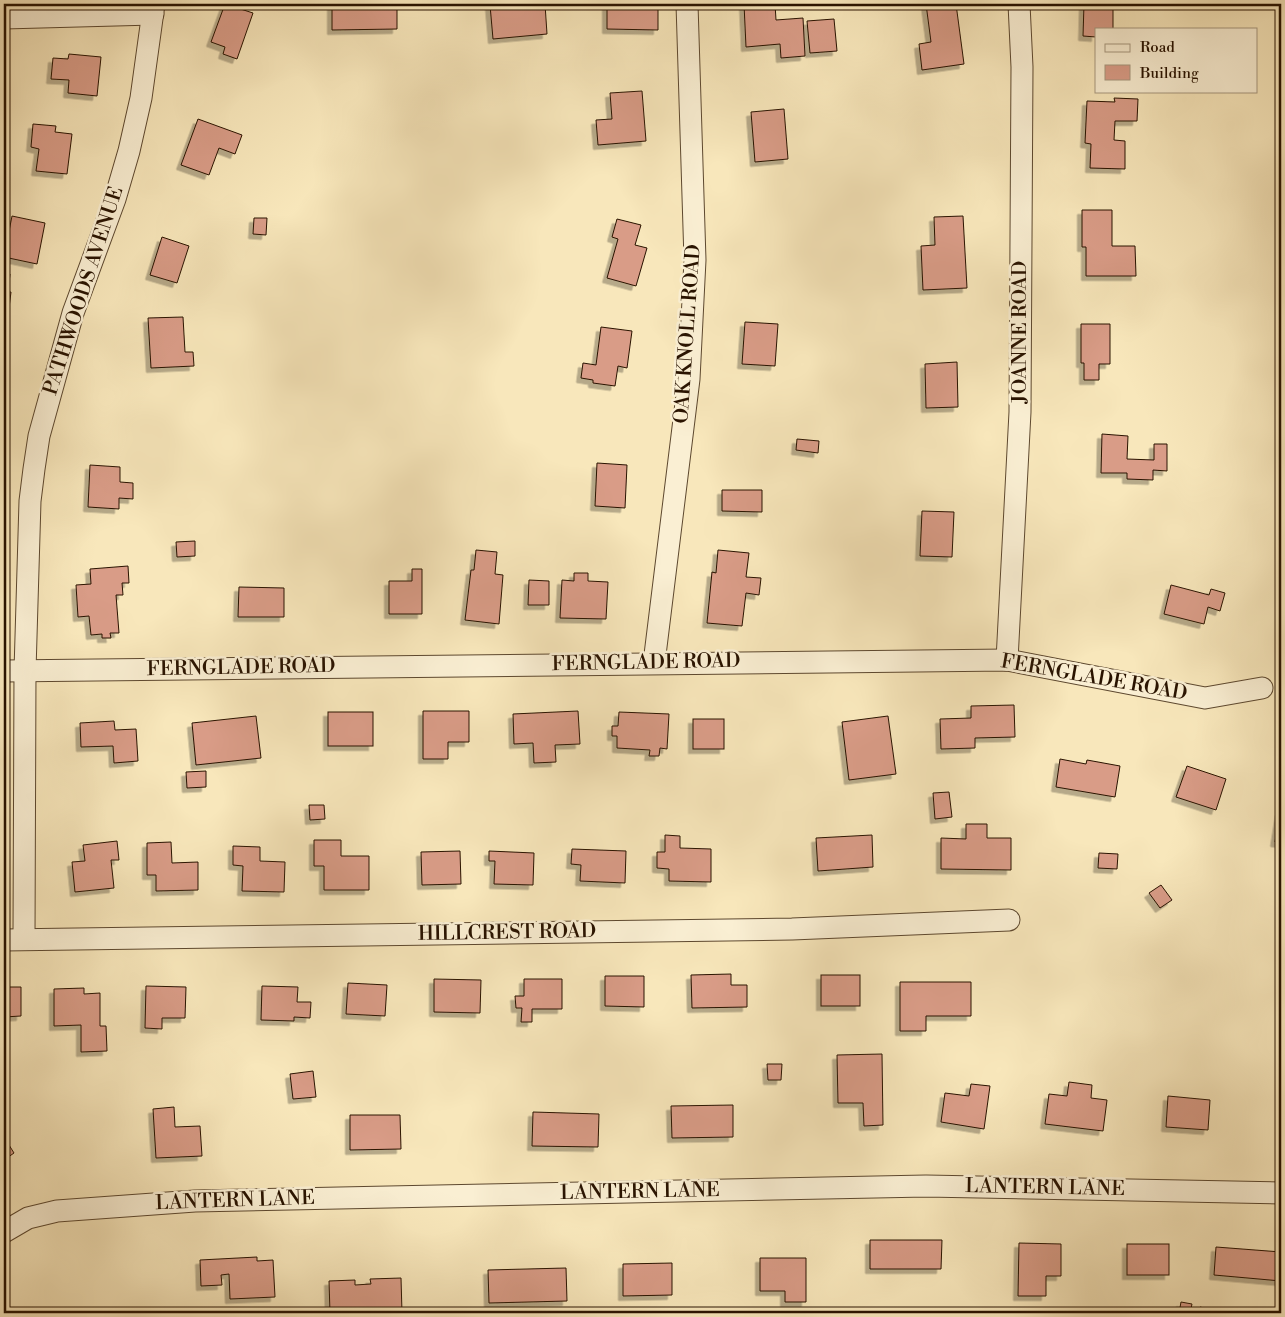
<svg xmlns="http://www.w3.org/2000/svg" width="1285" height="1317" font-family="'Libre Bodoni',serif">
	<defs>
		<filter id="shadow"><feDropShadow dx="-4.5" dy="4.5" stdDeviation="0" flood-color="#0004"/></filter>
	</defs>
	<rect width="100%" height="100%" fill="#f8e7bb"/>
	<filter id="stains"><feTurbulence type="fractalNoise" baseFrequency=".004" numOctaves="4"/><feColorMatrix values="0 0 0 0 .2 0 0 0 0 .09 0 0 0 0 .02 0 0 0 .5 -.17"/></filter>
	<radialGradient id="worn" r=".72"><stop offset=".6" stop-color="#630" stop-opacity="0"/><stop offset="1" stop-color="#630" stop-opacity=".3"/></radialGradient>
	<!-- building -->
	<g fill="#d99c87" stroke="#291300" filter="url(#shadow)">
		<path d="M225,4L253,13L237,59L223,54L225,47L211,42Z"/>
		<path d="M332,4H397V29L332,30Z"/>
		<path d="M510,4H545L547,34L493,39L490,5Z"/>
		<path d="M607,4H658V30L607,29Z"/>
		<path d="M744,4H775L776,20L803,18L805,56L781,58L780,44L746,47Z"/>
		<path d="M926,4H956L964,64L922,70L919,44L931,42Z"/>
		<path d="M1084,4H1113V29H1096V37L1083,36Z"/>
		<path d="M834,19L837,51L810,53L807,21Z"/>
		<path d="M69,54L101,57L97,96L68,93L69,80L51,79L53,58L68,59Z"/>
		<path d="M642,91L646,141L598,145L596,120L612,119L610,93Z"/>
		<path d="M1114,98L1138,99L1137,121H1115L1114,140L1125,141V169L1090,168L1091,144L1085,143L1087,101L1115,102Z"/>
		<path d="M784,109L788,159L755,162L751,112Z"/>
		<path d="M198,119L242,135L235,154L219,148L209,175L181,165Z"/>
		<path d="M33,124L56,126L55,132L72,134L67,174L36,171L39,149L31,147Z"/>
		<path d="M1082,210H1112V246H1135L1136,276H1086V247H1082Z"/>
		<path d="M12,216L45,223L37,264L4,257Z"/>
		<path d="M963,216L967,288L923,290L921,246L935,245L934,217Z"/>
		<path d="M254,218H267L266,235L253,234Z"/>
		<path d="M617,219L641,225L635,245L647,248L636,286L607,278L618,239L612,237Z"/>
		<path d="M162,237L189,246L177,283L150,275Z"/>
		<path d="M4,273L10,274L8,292H11L6,332H4Z"/>
		<path d="M183,317L185,352H193L194,366L151,368L148,318Z"/>
		<path d="M745,322L778,324L775,366L742,364Z"/>
		<path d="M1081,324H1110V364H1099V380H1084V363H1081Z"/>
		<path d="M601,327L632,331L627,368L618,366L615,386L593,383V380L581,378L583,363L596,365Z"/>
		<path d="M957,362L958,407L926,408L925,364Z"/>
		<path d="M1102,434L1128,436L1127,459L1154,460V444H1167V471L1153,470V480L1127,479V473H1101Z"/>
		<path d="M797,439L819,441L818,453L796,450Z"/>
		<path d="M597,463L627,465L625,508L595,506Z"/>
		<path d="M90,465L120,467V482L133,483V499L119,498V509L88,507Z"/>
		<path d="M722,490H762V512L722,511Z"/>
		<path d="M922,511L954,512L952,557L920,556Z"/>
		<path d="M195,541V556L177,557L176,542Z"/>
		<path d="M476,550L497,552L495,574L503,575L499,624L465,620L471,570H474Z"/>
		<path d="M718,550L749,553L746,577L761,578L759,595L746,593L742,626L707,623L712,572L716,573Z"/>
		<path d="M128,566L129,583H122L123,595H116L119,633H110L111,638H102V634L91,635L89,616L78,617L76,585L91,584L90,569Z"/>
		<path d="M412,569H422V614H389V581H412Z"/>
		<path d="M574,573H588V581L608,582L606,619L560,618L562,580L574,581Z"/>
		<path d="M529,580L549,581V605H528Z"/>
		<path d="M1171,585L1209,595L1211,589L1225,593L1220,611L1208,607L1204,624L1164,614Z"/>
		<path d="M239,587L284,588V617H238Z"/>
		<path d="M1014,705L1015,737L975,738V748L941,749L940,719L971,718V706Z"/>
		<path d="M423,711H469V742H448V759H423Z"/>
		<path d="M578,711L580,744L555,745L556,762L534,763L533,743L514,744L513,714Z"/>
		<rect x="328" y="712" width="45" height="34"/>
		<path d="M619,712L669,714L667,749L660,748L659,756H649L650,750L617,748V736H612V726H618Z"/>
		<path d="M256,716L261,758L196,765L192,723Z"/>
		<path d="M888,716L896,774L849,780L842,722Z"/>
		<rect x="693" y="719" width="31" height="30"/>
		<path d="M114,721L115,730L136,729L138,761L114,763L113,746L81,747L80,723Z"/>
		<path d="M1060,759L1086,764L1087,760L1120,766L1115,797L1056,787Z"/>
		<path d="M1187,766L1226,779L1216,810L1176,797Z"/>
		<path d="M206,771V787L187,788L186,772Z"/>
		<path d="M949,792L952,817L935,819L933,793Z"/>
		<path d="M309,805H324L325,819L310,820Z"/>
		<path d="M1280,811H1281V843L1275,842Z"/>
		<path d="M966,824H987V838H1011V870L941,869V838L966,839Z"/>
		<path d="M665,835L680,836V848L711,849V882L669,881V869L657,868V852H665Z"/>
		<path d="M872,835L873,867L818,871L816,838Z"/>
		<path d="M314,840H341V856H369V890H324V866H314Z"/>
		<path d="M117,841L119,860H111L114,888L75,892L72,862L85,861L83,845Z"/>
		<path d="M171,842L172,863L198,862V890L156,891V875H147V843Z"/>
		<path d="M233,846L260,847V861L285,862L284,892L242,891L243,866L233,865Z"/>
		<path d="M572,849L626,851L625,883L580,881L581,865L571,864Z"/>
		<path d="M460,851L461,884L422,885L421,852Z"/>
		<path d="M489,851L534,853L533,885L494,884L495,861H489Z"/>
		<path d="M1099,853L1118,854L1117,869L1098,868Z"/>
		<path d="M1161,885L1172,900L1160,908L1149,893Z"/>
		<path d="M731,974V985H747V1007L692,1008L691,975Z"/>
		<rect x="821" y="975" width="39" height="31"/>
		<path d="M605,976H644V1007L605,1006Z"/>
		<path d="M434,979L481,980L480,1013L434,1012Z"/>
		<path d="M524,979H562V1009H532V1022H521L522,1008H516L515,996H524Z"/>
		<path d="M900,982H971V1016H926V1031H900Z"/>
		<path d="M348,983L387,985L385,1016L346,1014Z"/>
		<path d="M146,986L186,987L185,1018H162V1029L145,1028Z"/>
		<path d="M262,986L298,987L297,1002H311L310,1018L294,1017V1021L261,1020Z"/>
		<path d="M4,987H21V1016L4,1017Z"/>
		<path d="M84,988V994L100,993V1026H106L107,1051L81,1052V1025L54,1026V989Z"/>
		<path d="M882,1054L883,1125L864,1126L863,1103H838L837,1055Z"/>
		<path d="M767,1064H782L781,1080H768Z"/>
		<path d="M313,1071L316,1097L293,1099L290,1074Z"/>
		<path d="M1069,1082L1092,1085L1091,1098L1107,1100L1103,1131L1045,1124L1049,1094L1067,1096Z"/>
		<path d="M971,1084L990,1086L984,1129L941,1122L945,1093L969,1096Z"/>
		<path d="M1168,1096L1210,1100L1208,1130L1166,1127Z"/>
		<path d="M733,1105V1137L672,1138L671,1106Z"/>
		<path d="M174,1107L175,1127L200,1126L202,1156L156,1158L153,1109Z"/>
		<path d="M533,1112L599,1114L598,1147L532,1146Z"/>
		<path d="M350,1115H400L401,1149L350,1150Z"/>
		<path d="M4,1137L14,1153L4,1160Z"/>
		<path d="M870,1240H942L941,1269H870Z"/>
		<path d="M1019,1243L1061,1244V1276H1046V1296H1018Z"/>
		<rect x="1127" y="1244" width="42" height="31"/>
		<path d="M1216,1247L1281,1252V1281L1214,1275Z"/>
		<path d="M257,1257V1261L273,1260L275,1297L230,1299L229,1274L221,1275L222,1285L201,1286L200,1260Z"/>
		<path d="M760,1258H806V1302H785V1291H760Z"/>
		<path d="M672,1263V1295L623,1296V1264Z"/>
		<path d="M566,1268L567,1301L489,1303L488,1270Z"/>
		<path d="M401,1278L402,1313H330L329,1281L355,1280V1285L371,1284L370,1279Z"/>
		<path d="M1181,1302L1192,1304L1190,1313H1179Z"/>
		<path d="M1200,1307L1217,1311L1216,1313H1199Z"/>
	</g>
	<g fill="none" stroke-linecap="round" stroke-linejoin="round">
		<!-- street casing -->
		<g stroke="#5d482f" stroke-width="23">
			<g id="street">
				<path d="M4,18L153,14"/>
				<path d="M1007,660L1020,412L1022,67L1019,4"/>
				<path d="M654,663L689,379L695,260L687,4"/>
				<path d="M4,671L1007,660L1205,698L1262,688"/>
				<path d="M24,939L25,671L30,501L34,469L39,436L73,313L115,199L129,151L141,98L154,4"/>
				<path d="M4,940L792,929L1009,920"/>
				<path d="M4,1232L28,1218L57,1211L195,1201L926,1186L1281,1193"/>
			</g>
		</g>
		<!-- street -->
		<use href="#street" stroke="#faefd3" stroke-width="21"/>
	</g>
	<g text-anchor="middle" dominant-baseline="central" stroke-width="5" stroke-linejoin="round" paint-order="stroke">
		<!-- street labels -->
		<g font-size="20" fill="#291300" stroke="#faefd3">
			<text transform="translate(84 291) rotate(-72)">PATHWOODS AVENUE</text>
			<text transform="translate(1020 332) rotate(-90)">JOANNE ROAD</text>
			<text transform="translate(688 334) rotate(-86)">OAK KNOLL ROAD</text>
			<text transform="translate(646 663) rotate(-1)">FERNGLADE ROAD</text>
			<text transform="translate(241 668) rotate(-1)">FERNGLADE ROAD</text>
			<text transform="translate(1094 678) rotate(10)">FERNGLADE ROAD</text>
			<text transform="translate(507 933) rotate(-1)">HILLCREST ROAD</text>
			<text transform="translate(1045 1188) rotate(1)">LANTERN LANE</text>
			<text transform="translate(640 1192) rotate(-1)">LANTERN LANE</text>
			<text transform="translate(235 1201) rotate(-2)">LANTERN LANE</text>
		</g>
	</g>
	<!-- margin -->
	<rect width="1285" height="1317" fill="none" stroke="#f8e7bb" stroke-width="20"/>
	<rect x="5" y="5" width="1275" height="1307" fill="none" stroke="#291300" stroke-width="2.5"/>
	<rect x="10" y="10" width="1265" height="1297" fill="none" stroke="#291300"/>
	<!-- legend -->
	<rect x="1095" y="28" width="162" height="65" fill="#faefd3" stroke="#a6977f"/>
	<rect x="1105" y="44" width="25" height="8" fill="#faefd3" stroke="#a6977f"/>
	<text x="1140" y="52" font-size="15" fill="#291300">Road</text>
	<rect x="1105" y="65" width="25" height="15" fill="#d99c87" stroke="#a6977f"/>
	<text x="1140" y="78" font-size="15" fill="#291300">Building</text>
	<rect width="100%" height="100%" filter="url(#stains)"/>
	<rect width="100%" height="100%" fill="url(#worn)"/>
</svg>
